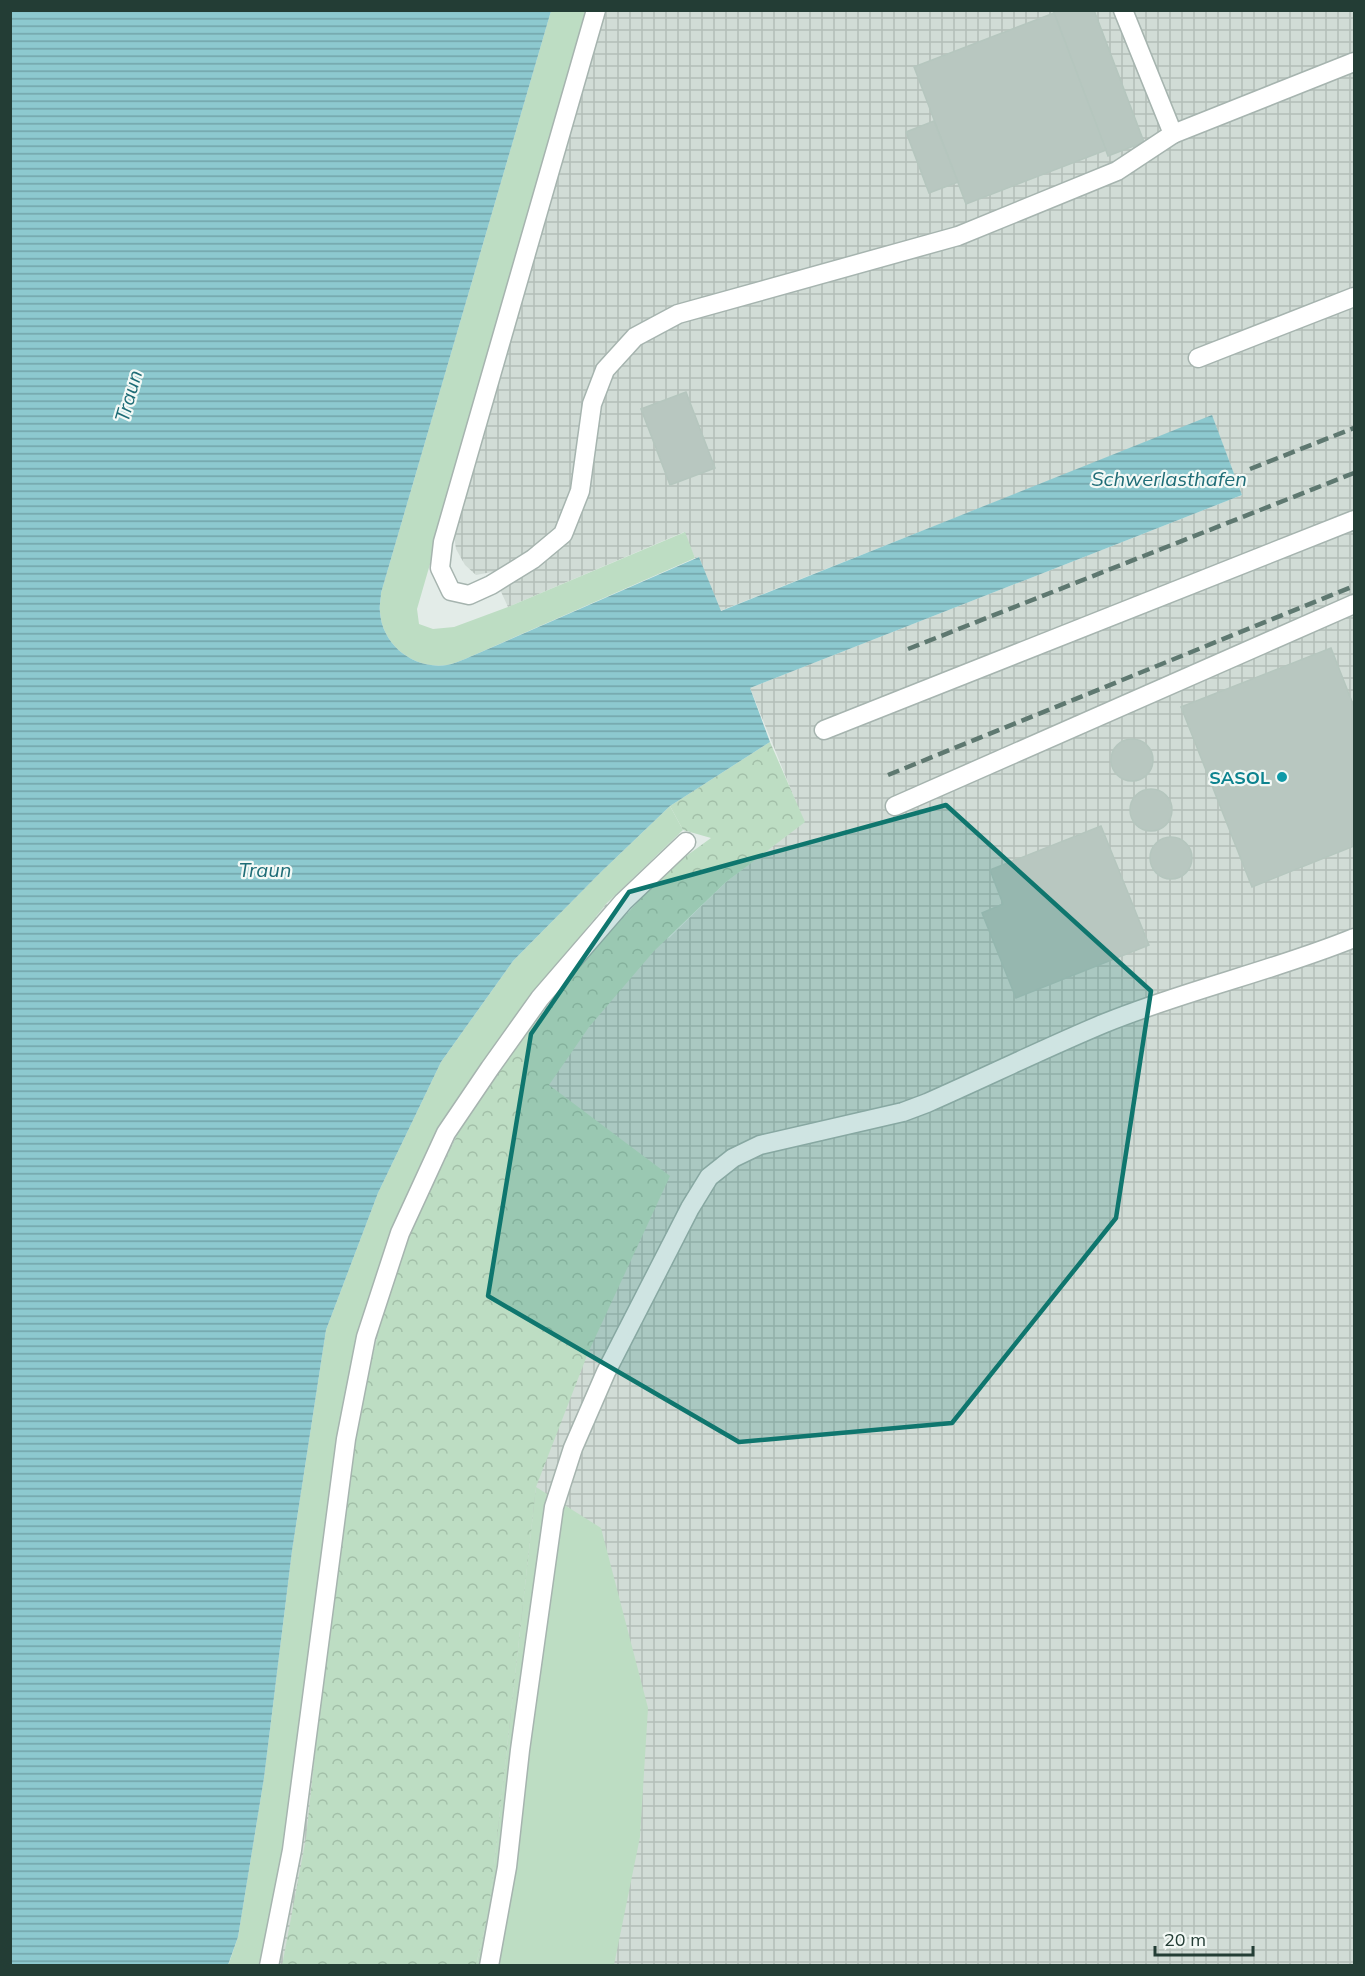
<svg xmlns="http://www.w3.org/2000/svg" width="1365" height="1976" font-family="Mulish,sans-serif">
	<defs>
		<pattern id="industrial-grid" width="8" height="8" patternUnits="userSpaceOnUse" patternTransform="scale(1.5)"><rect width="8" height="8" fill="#d1dcd6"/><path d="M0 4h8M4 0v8" fill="none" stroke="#b3beb8"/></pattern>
		<pattern id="forest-crowns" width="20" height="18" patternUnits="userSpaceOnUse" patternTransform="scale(1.5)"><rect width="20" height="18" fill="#bdddc3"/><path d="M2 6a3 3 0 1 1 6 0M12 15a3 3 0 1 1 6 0" fill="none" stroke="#a2bfa8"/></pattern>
		<pattern id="water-rules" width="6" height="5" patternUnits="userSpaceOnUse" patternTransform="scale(1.5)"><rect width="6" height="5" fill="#8dc9cf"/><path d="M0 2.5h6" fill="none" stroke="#73a4a9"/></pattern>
	</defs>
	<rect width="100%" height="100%" fill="#e3ece8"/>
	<!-- industrial -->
	<path fill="url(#industrial-grid)" d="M606,11H1354V1965L259,1966L277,1894L389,1243L512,1022L606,904L669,938L726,882L804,822L750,688L1242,495L1212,416L720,611L699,557L695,558L684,532L508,607L492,572L476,575L465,565L456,549L454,535Z"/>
	<!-- green -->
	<g fill="#bdddc3">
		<path d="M551,11H590L417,609L419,624L433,629L454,627L508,607L685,532L695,558L465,659C459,661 453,664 447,665C414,670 382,645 380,612C379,606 381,599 381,593Z"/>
		<path d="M670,806L683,830L606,904L512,1022L389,1243L300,1737L277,1894L259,1965L228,1966L238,1937L264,1778L292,1551L326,1330L378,1193L441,1062L513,961L601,872Z"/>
		<path d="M536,1487L601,1528L648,1708L640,1837L614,1965L476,1966L489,1910Z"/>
	</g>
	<!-- forest -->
	<path fill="url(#forest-crowns)" d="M770,742L805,822L726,882L654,951L589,1027L549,1085L670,1176L588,1353L536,1487L489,1910L476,1965L282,1966L306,1838L322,1687L357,1419L380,1326L409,1235L459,1131L515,1049L586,957L671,867L711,838L683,830L670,806Z"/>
	<!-- water -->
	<path fill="url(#water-rules)" d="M11,10L551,11L381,593C381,599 379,606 380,612C382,645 414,670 447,665C453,664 459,661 465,659L699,557L721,611L1212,415L1242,495L750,688L770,742L670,806L601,872L513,961L441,1062L378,1193L326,1330L292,1551L264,1778L238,1937L228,1965H11Z"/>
	<!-- building -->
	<g fill="#b8c7c0" stroke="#b5c6be" stroke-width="1.5">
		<path d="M1053,10H1094L1144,142L1108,156Z"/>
		<path d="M1054,13L1106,150L966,204L914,67Z"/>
		<path d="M934,121L958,182L929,193L906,132Z"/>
		<path d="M686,392L715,468L670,485L641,409Z"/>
		<path d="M1331,648L1354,707V846L1252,887L1181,707Z"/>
		<circle cx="1132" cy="760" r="21"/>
		<circle cx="1151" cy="810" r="21"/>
		<path d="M1101,826L1149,945L1016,998L982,913L1003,904L990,870Z"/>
		<circle cx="1171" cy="858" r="21"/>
	</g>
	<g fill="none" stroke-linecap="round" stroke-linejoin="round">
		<!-- minor casing -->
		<g stroke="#a6b4af" stroke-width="21">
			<g id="minor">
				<path d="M596,10L443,542L440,568L451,591L469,595L491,585L533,559L563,534L580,491L592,404L605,370L635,337L678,314L958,236L1117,171L1173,134"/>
				<path d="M1123,10L1173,134L1354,62"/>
				<path d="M1198,358L1354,297"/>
				<path d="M824,730L1354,520"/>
				<path d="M895,806L1354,604"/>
				<path d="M269,1966L292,1850L346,1439L366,1337L400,1233L446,1133L490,1068L540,998L623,902L686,842"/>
				<path d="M489,1966L507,1867L520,1750L554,1507L573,1448L606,1372L690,1208L709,1177L733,1158L760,1145L903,1112L927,1103C986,1077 1045,1048 1105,1023C1186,990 1273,971 1354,938"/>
			</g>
		</g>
		<!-- minor -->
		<use href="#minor" stroke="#fff" stroke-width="18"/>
		<!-- rail -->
		<g stroke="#5e7870" stroke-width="4.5" stroke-dasharray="12 6" stroke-linecap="butt">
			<path d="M1250,469L1354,428"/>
			<path d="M908,649L1354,473"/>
			<path d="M888,775L1354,586"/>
		</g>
	</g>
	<!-- marked area -->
	<path fill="#0f766e" fill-opacity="0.2" stroke="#0f766e" stroke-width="4.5" stroke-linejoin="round" d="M946,805L1151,991L1116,1218L952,1423L739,1442L488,1296L531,1034L629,892Z"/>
	<!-- markers -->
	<circle fill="#0f9aa8" stroke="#f3f9f6" stroke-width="2" cx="1282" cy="777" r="6"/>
	<g text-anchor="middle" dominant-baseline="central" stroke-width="4.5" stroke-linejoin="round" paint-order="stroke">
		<!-- culture labels -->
		<g font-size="18" font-weight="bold" fill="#0d838f" stroke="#f3f9f6" text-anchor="end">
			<text x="1270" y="777">SASOL</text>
		</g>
		<!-- water labels -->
		<g font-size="20" font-style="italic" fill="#1f6d77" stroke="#f3f9f6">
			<text transform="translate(128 396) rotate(-74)">Traun</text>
			<text x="1169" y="478">Schwerlasthafen</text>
			<text x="265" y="869">Traun</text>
		</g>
	</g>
	<!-- border -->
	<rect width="1365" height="1976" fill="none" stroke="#233d35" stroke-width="24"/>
	<!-- scale -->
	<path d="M1155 1946v9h98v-9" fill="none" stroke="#233d35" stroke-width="3"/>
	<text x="1164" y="1946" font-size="18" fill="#233d35" stroke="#f3f9f6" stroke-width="4.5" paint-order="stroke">20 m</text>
</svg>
